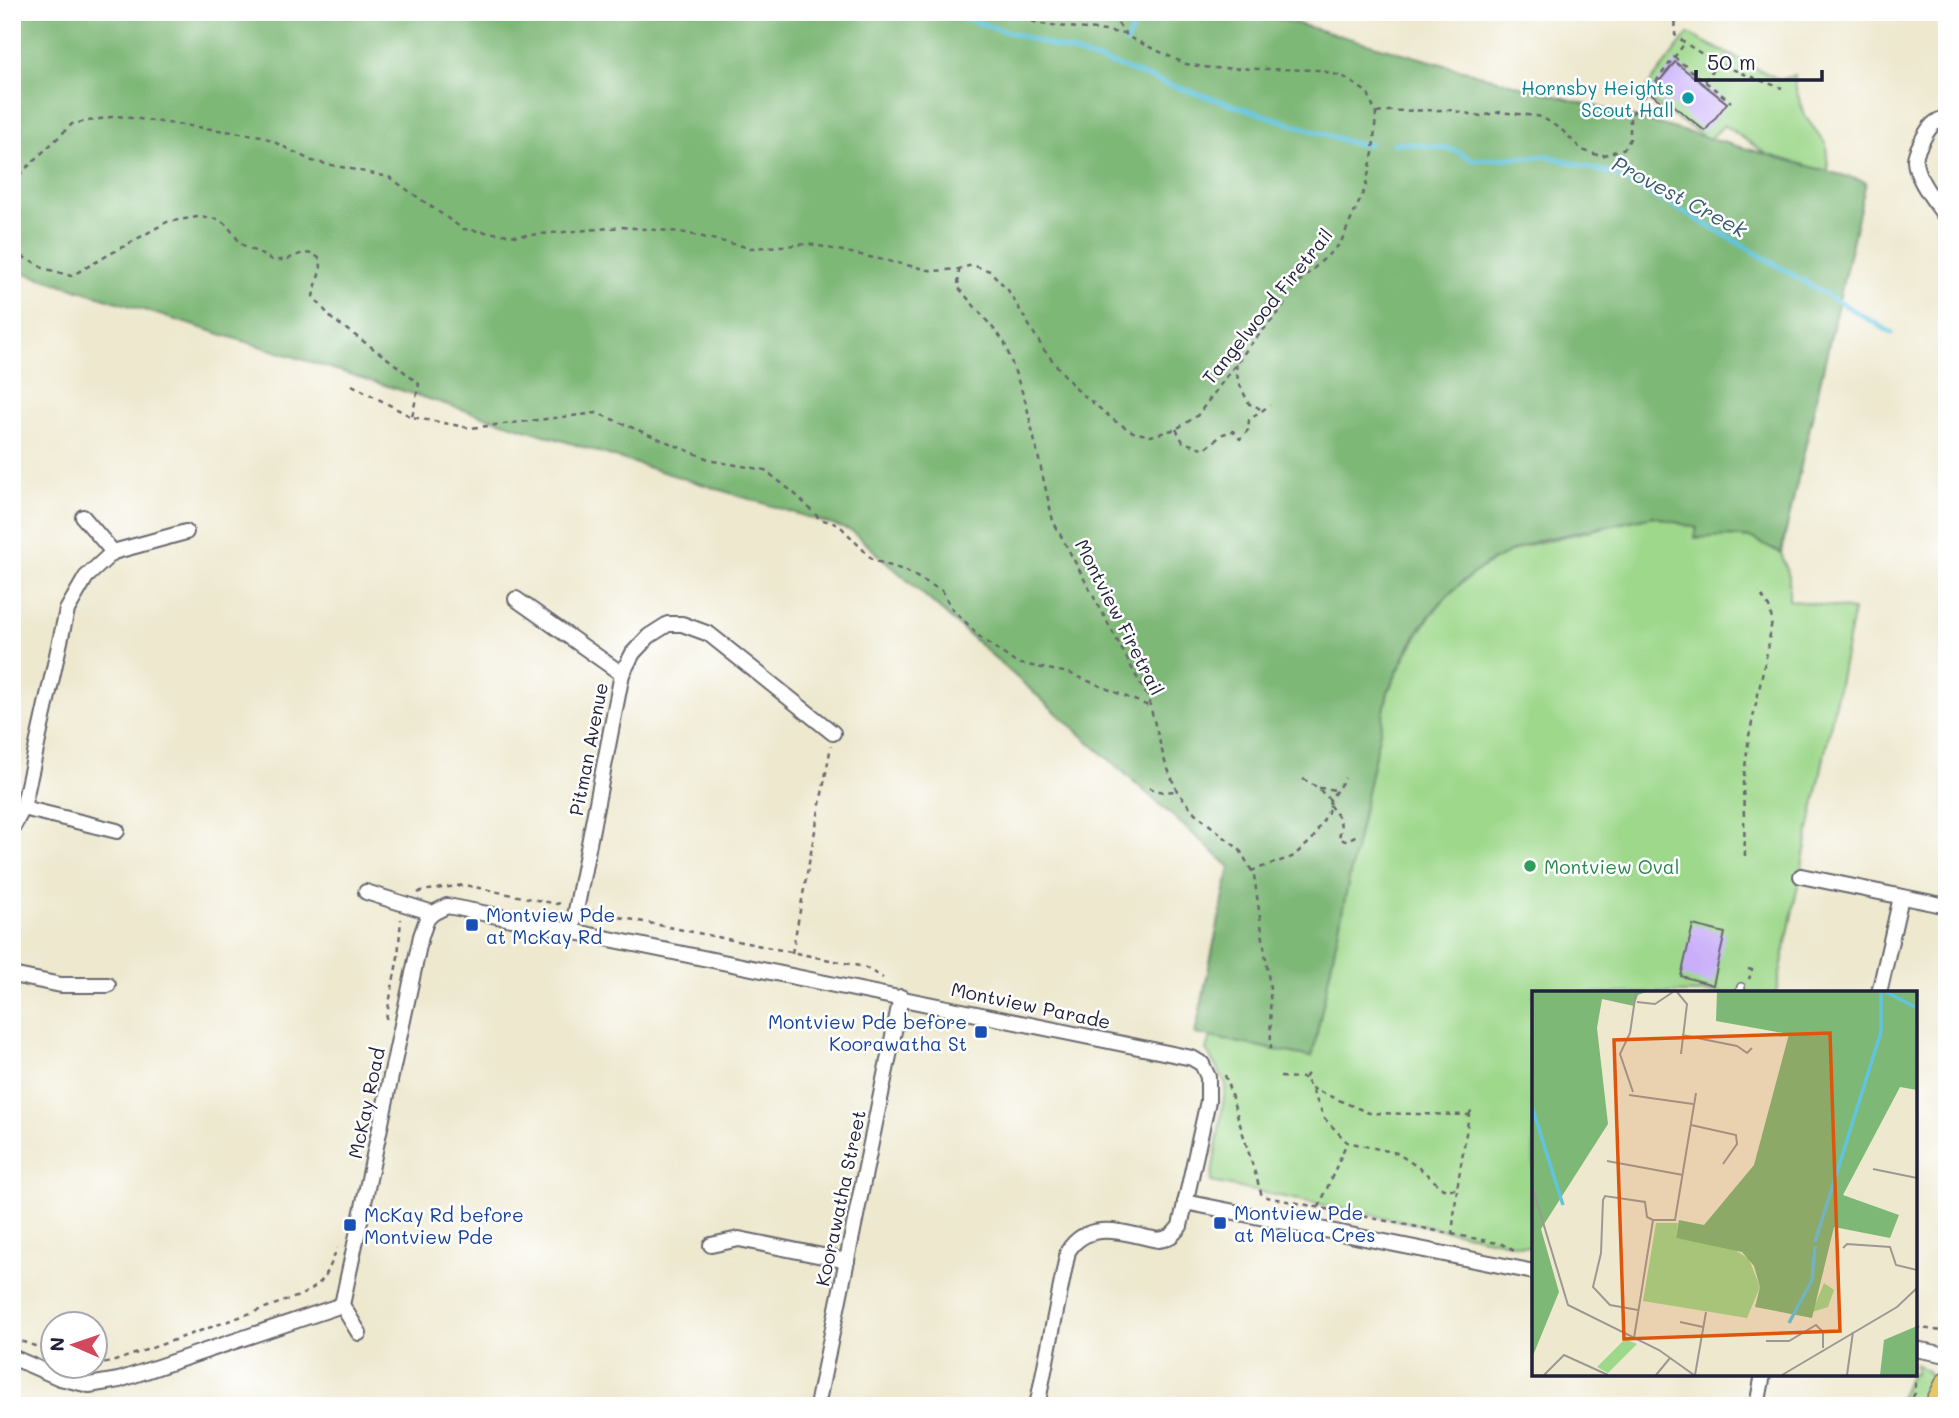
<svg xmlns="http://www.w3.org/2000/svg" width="1959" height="1418" font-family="Mali,sans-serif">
	<rect width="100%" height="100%" fill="#fff"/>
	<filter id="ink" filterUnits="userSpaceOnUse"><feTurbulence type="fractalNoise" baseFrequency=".0143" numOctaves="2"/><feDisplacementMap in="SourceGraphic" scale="14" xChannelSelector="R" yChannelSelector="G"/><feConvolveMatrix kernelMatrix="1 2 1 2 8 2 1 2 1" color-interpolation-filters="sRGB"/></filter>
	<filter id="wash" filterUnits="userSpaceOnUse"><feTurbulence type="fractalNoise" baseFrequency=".00686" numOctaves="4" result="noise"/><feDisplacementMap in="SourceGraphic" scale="28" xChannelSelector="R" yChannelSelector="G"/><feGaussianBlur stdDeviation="1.57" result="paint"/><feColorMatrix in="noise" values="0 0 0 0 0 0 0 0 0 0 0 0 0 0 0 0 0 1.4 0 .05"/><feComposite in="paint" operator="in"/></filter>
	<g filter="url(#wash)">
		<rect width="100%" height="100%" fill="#ede8ce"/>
		<!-- green -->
		<g fill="#9ed88b" stroke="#607d63" stroke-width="2">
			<path d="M1688,34L1780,80L1795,75V85L1804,115L1826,144L1829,180L1768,155L1724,125L1709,140L1641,95Z"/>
			<path d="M1653,516L1698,528L1696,537L1731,536L1752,538L1781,553L1789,576V600L1854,610L1776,993H1534V1248L1211,1182L1226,1084L1206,1050L1210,1037L1312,1057L1388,692C1420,622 1450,576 1524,546Z"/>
			<path d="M1915,1364C1941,1377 1933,1383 1924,1406H1896L1911,1374H1915Z"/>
		</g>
		<!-- forest -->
		<path fill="#7eb877" stroke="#506d59" stroke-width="2" d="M12,12H1274L1273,17L1866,182L1781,553L1752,538L1731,536L1695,538L1697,528L1653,516L1540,540L1512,551L1486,564L1463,581L1441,602L1421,626L1404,657L1388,692L1312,1057L1195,1034L1230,867L852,531L12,269Z"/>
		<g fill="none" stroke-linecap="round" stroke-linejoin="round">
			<!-- stream -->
			<g stroke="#61c4df" stroke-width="5">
				<path d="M943,12L1121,67L1161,82L1355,144H1369"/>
				<path d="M1126,43L1134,26"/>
				<path d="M1393,144L1404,143L1454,150L1474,160L1548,156L1616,175L1713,228L1892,333"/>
			</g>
		</g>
		<g id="blocks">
			<!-- building -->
			<g fill="#c9aff9">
				<path d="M1675,62L1727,103L1705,131L1668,101L1665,105L1652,94L1655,90L1653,89Z"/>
				<path d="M1693,925L1725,933L1713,985L1681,976Z"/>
			</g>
		</g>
	</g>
	<g filter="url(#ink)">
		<use href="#blocks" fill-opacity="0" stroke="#69676e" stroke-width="2"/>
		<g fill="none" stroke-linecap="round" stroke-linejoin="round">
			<!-- service casing -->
			<g stroke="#69676e" stroke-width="10">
				<path id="service" d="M1740,993L1741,987"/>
			</g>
			<!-- minor casing -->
			<g stroke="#69676e" stroke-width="18">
				<g id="minor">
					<path d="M1947,117C1934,121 1929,127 1923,139C1920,145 1915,153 1915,160C1915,178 1937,204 1947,219"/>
					<path d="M113,552L186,532"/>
					<path d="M516,599L622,674"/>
					<path d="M23,808L117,831"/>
					<path d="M12,829L23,808L67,610L86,577L113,552L83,517"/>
					<path d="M1801,876L1947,906"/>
					<path d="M366,892L433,913L447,906L458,908L1192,1058L1202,1064L1208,1077V1101L1180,1226C1173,1235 1169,1239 1158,1240C1126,1234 1089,1218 1068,1251L1037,1406"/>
					<path d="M572,931L622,674L633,653L649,636L668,624H682L709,634L833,733"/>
					<path d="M12,975L61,985H108"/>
					<path d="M1879,993L1901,897"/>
					<path d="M1185,1202L1534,1272"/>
					<path d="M711,1245L739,1239L847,1261"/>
					<path d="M359,1333L342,1305L421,936L427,919L433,913"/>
					<path d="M1915,1349L1947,1355"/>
					<path d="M12,1357L60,1378L89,1385L119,1380L342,1305"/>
					<path d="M817,1406L901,997"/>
					<path d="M1757,1406L1763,1374"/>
				</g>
			</g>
			<!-- primary casing -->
			<g stroke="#69676e" stroke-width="26">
				<path id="primary" d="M1936,1406L1947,1384"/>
			</g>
			<!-- path -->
			<g stroke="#69676e" stroke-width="2.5" stroke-dasharray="5 5" stroke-linecap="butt">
				<path d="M1003,12L1041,24L1123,33"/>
				<path d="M1676,12L1675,35C1706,61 1745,75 1782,88"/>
				<path d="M1674,57L1731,102"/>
				<path d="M1705,81L1718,62"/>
				<path d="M1377,113L1388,111L1449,110L1481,116L1500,112L1536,116L1542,117L1563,131L1582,150L1601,156L1625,148L1630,139V116L1685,43"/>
				<path d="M12,182L72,124L117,116L262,136L312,161L389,177L463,229L517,236L622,227L681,232L751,248L810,244L934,271L959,269L972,265L990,271L1008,290L1044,350L1075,388L1115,421L1133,432L1151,436L1176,429L1197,416L1251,344L1280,311L1298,283L1340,244L1365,189L1373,153L1376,114L1368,93L1344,77L1319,70L1211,68L1186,64L1128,37L1119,25L1113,12"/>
				<path d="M12,254L29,259L43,268L71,276L167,222L197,217L218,219L227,225L241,244L272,260H285L303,253L313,254L320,259L321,267L313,296L332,319L391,361L419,384L412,417"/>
				<path d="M959,269L958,287L1004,341L1026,403L1053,521L1148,698L1165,762L1177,791L1195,813L1240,850L1254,875L1270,988L1271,1052"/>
				<path d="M1236,364L1238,381L1249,404L1254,405L1263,411"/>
				<path d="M352,385L412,417L470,428L597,413L713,461L765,470L795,494L820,519L839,525L873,560L906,571L942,591L951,607L981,638L1016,663L1069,673L1151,707"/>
				<path d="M1176,429L1183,442L1205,449L1223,434L1233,431L1240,439L1248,430L1249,420L1270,405"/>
				<path d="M1303,779L1318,788L1330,800"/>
				<path d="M1149,788L1163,792L1177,791"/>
				<path d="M1319,788L1337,790"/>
				<path d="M1329,805C1340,817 1343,822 1339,838L1345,841L1357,835"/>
				<path d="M1745,856L1743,783L1749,736L1768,648L1772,620L1769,607L1759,592"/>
				<path d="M1251,871L1292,857L1312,840L1328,812L1330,800L1345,778"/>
				<path d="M418,893L421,891L464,885L557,904L562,902"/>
				<path d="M590,911L864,967L883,978"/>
				<path d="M792,953L831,746"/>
				<path d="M1748,969L1752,970L1749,979"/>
				<path d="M386,1019L398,957L401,919"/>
				<path d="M1308,1074L1304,1078L1311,1088"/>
				<path d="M1225,1075L1262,1196L1502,1244L1514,1251"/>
				<path d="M1280,1077L1304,1078"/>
				<path d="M1311,1088L1369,1113L1469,1115L1457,1189H1443L1422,1170L1397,1153L1347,1142L1325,1119Z"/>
				<path d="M1469,1115L1473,1107"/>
				<path d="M1319,1207L1347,1142"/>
				<path d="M1452,1235L1457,1189"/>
				<path d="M1915,1327L1947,1332"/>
				<path d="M12,1338L52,1352"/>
				<path d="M94,1365L112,1362L299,1296C325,1283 327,1275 337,1248"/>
				<path d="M1908,1406L1915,1393L1916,1366"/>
			</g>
			<!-- service -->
			<use href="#service" stroke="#fff" stroke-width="7"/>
			<!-- minor -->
			<use href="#minor" stroke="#fff" stroke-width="14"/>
			<!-- primary -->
			<use href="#primary" stroke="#e9c769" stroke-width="23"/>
		</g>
	</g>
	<!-- markers -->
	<circle fill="#0f9aa8" stroke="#fff" stroke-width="2.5" cx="1688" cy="98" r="7"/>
	<circle fill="#2e9e5b" stroke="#fff" stroke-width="2.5" cx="1530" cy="866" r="7"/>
	<g fill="#1a4fb4" stroke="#fff" stroke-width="2.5">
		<rect x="465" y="918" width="14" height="14" rx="3.5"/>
		<rect x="974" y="1025" width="14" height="14" rx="3.5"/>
		<rect x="1213" y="1216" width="14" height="14" rx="3.5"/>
		<rect x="343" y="1218" width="14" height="14" rx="3.5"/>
	</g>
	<g text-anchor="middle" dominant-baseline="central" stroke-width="5" stroke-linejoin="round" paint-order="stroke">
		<!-- culture labels -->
		<g font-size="19" fill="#0d838f" stroke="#fff" text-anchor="end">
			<text x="1674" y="87">Hornsby Heights<tspan x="1674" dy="22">Scout Hall</tspan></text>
		</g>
		<!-- street labels -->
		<g font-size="19" fill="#22223b" stroke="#fff">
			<text transform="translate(1267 306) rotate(-51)">Tangelwood Firetrail</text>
			<text transform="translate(1120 617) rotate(63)">Montview Firetrail</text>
			<text transform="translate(588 749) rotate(-79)">Pitman Avenue</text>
			<text transform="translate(1031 1005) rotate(12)">Montview Parade</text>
			<text transform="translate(366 1103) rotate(-78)">McKay Road</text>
			<text transform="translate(840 1198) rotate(-78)">Koorawatha Street</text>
		</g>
		<!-- leisure labels -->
		<g font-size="19" fill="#27864d" stroke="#fff" text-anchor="start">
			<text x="1544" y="866">Montview Oval</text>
		</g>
		<!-- transit labels -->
		<g font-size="19" fill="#164399" stroke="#fff" text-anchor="start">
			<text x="486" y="914">Montview Pde<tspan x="486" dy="22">at McKay Rd</tspan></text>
			<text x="967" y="1021" text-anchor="end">Montview Pde before<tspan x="967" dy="22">Koorawatha St</tspan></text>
			<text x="1234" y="1212">Montview Pde<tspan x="1234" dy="22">at Meluca Cres</tspan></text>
			<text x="364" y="1214">McKay Rd before<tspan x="364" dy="22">Montview Pde</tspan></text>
		</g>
		<!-- water labels -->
		<g font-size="21" font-style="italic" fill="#385b74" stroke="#fff">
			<text transform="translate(1680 196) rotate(28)">Provest Creek</text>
		</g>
	</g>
	<!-- overview -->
	<g transform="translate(1532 991)">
		<rect width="385" height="385" fill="#ede8ce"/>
		<path d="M124,232H146L144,247L200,257L217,268L228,296L215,327L111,310ZM292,292L302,299L296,316L280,321ZM93,348L105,353L76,382L65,376Z" fill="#9ed88b"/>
		<path d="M0,1H114L106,4L102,15L70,8L65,37L76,133L9,238L27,301L0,367ZM185,1H385V99L368,96L311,204L367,224L358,247L302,236L280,327L223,316L228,296L222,275L210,261L144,247L147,229L172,234L222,174L257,43L184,30ZM385,335V384H348L352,349Z" fill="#7eb877"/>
		<path fill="none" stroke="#61c4df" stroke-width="3.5" d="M354,1L385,17M0,116L31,214M283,251L349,41V1M257,332L280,289L283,255"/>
		<path fill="none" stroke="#9c9993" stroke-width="2" d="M145,1L155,13L149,63M105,11L123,13L141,1M150,44L205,55L215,62L220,57M101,101L88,63L98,42L104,1M97,104L161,113M159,134L204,144L205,153L191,173M75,170L151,184M341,178L385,187M0,195L36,314L127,359L162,384M121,229H143L164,102M311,257L315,253L358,256L364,274L385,279M106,319L78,314L61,296L69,262L71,209L73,205L113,211L115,226L121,229M148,331L171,336M102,347L121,229M234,350H257L284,334L291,341V357M12,384L32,364L76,384M124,384L138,367M163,384L174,321M250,384L365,316L385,297M315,384L321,341"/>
		<path fill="#de560e" fill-opacity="0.15" stroke="#de560e" stroke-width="3.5" d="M298,42L308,340L92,348L82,49Z"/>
		<rect width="385" height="385" fill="none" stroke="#22223b" stroke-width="3.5"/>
	</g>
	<!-- margin -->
	<rect width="1959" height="1418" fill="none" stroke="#fff" stroke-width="42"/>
	<!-- north arrow -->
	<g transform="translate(74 1345) rotate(272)"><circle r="33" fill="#ffffff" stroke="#a7a7b1" stroke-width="2"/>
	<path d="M0-5L12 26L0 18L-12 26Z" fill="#d1495b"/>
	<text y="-10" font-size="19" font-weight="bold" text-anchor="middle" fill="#22223b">N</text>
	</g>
	<!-- scale -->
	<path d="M1696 70v10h126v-10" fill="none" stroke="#22223b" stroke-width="3.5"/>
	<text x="1707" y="70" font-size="21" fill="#22223b" stroke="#ffffff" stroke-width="5" paint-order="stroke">50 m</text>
</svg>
